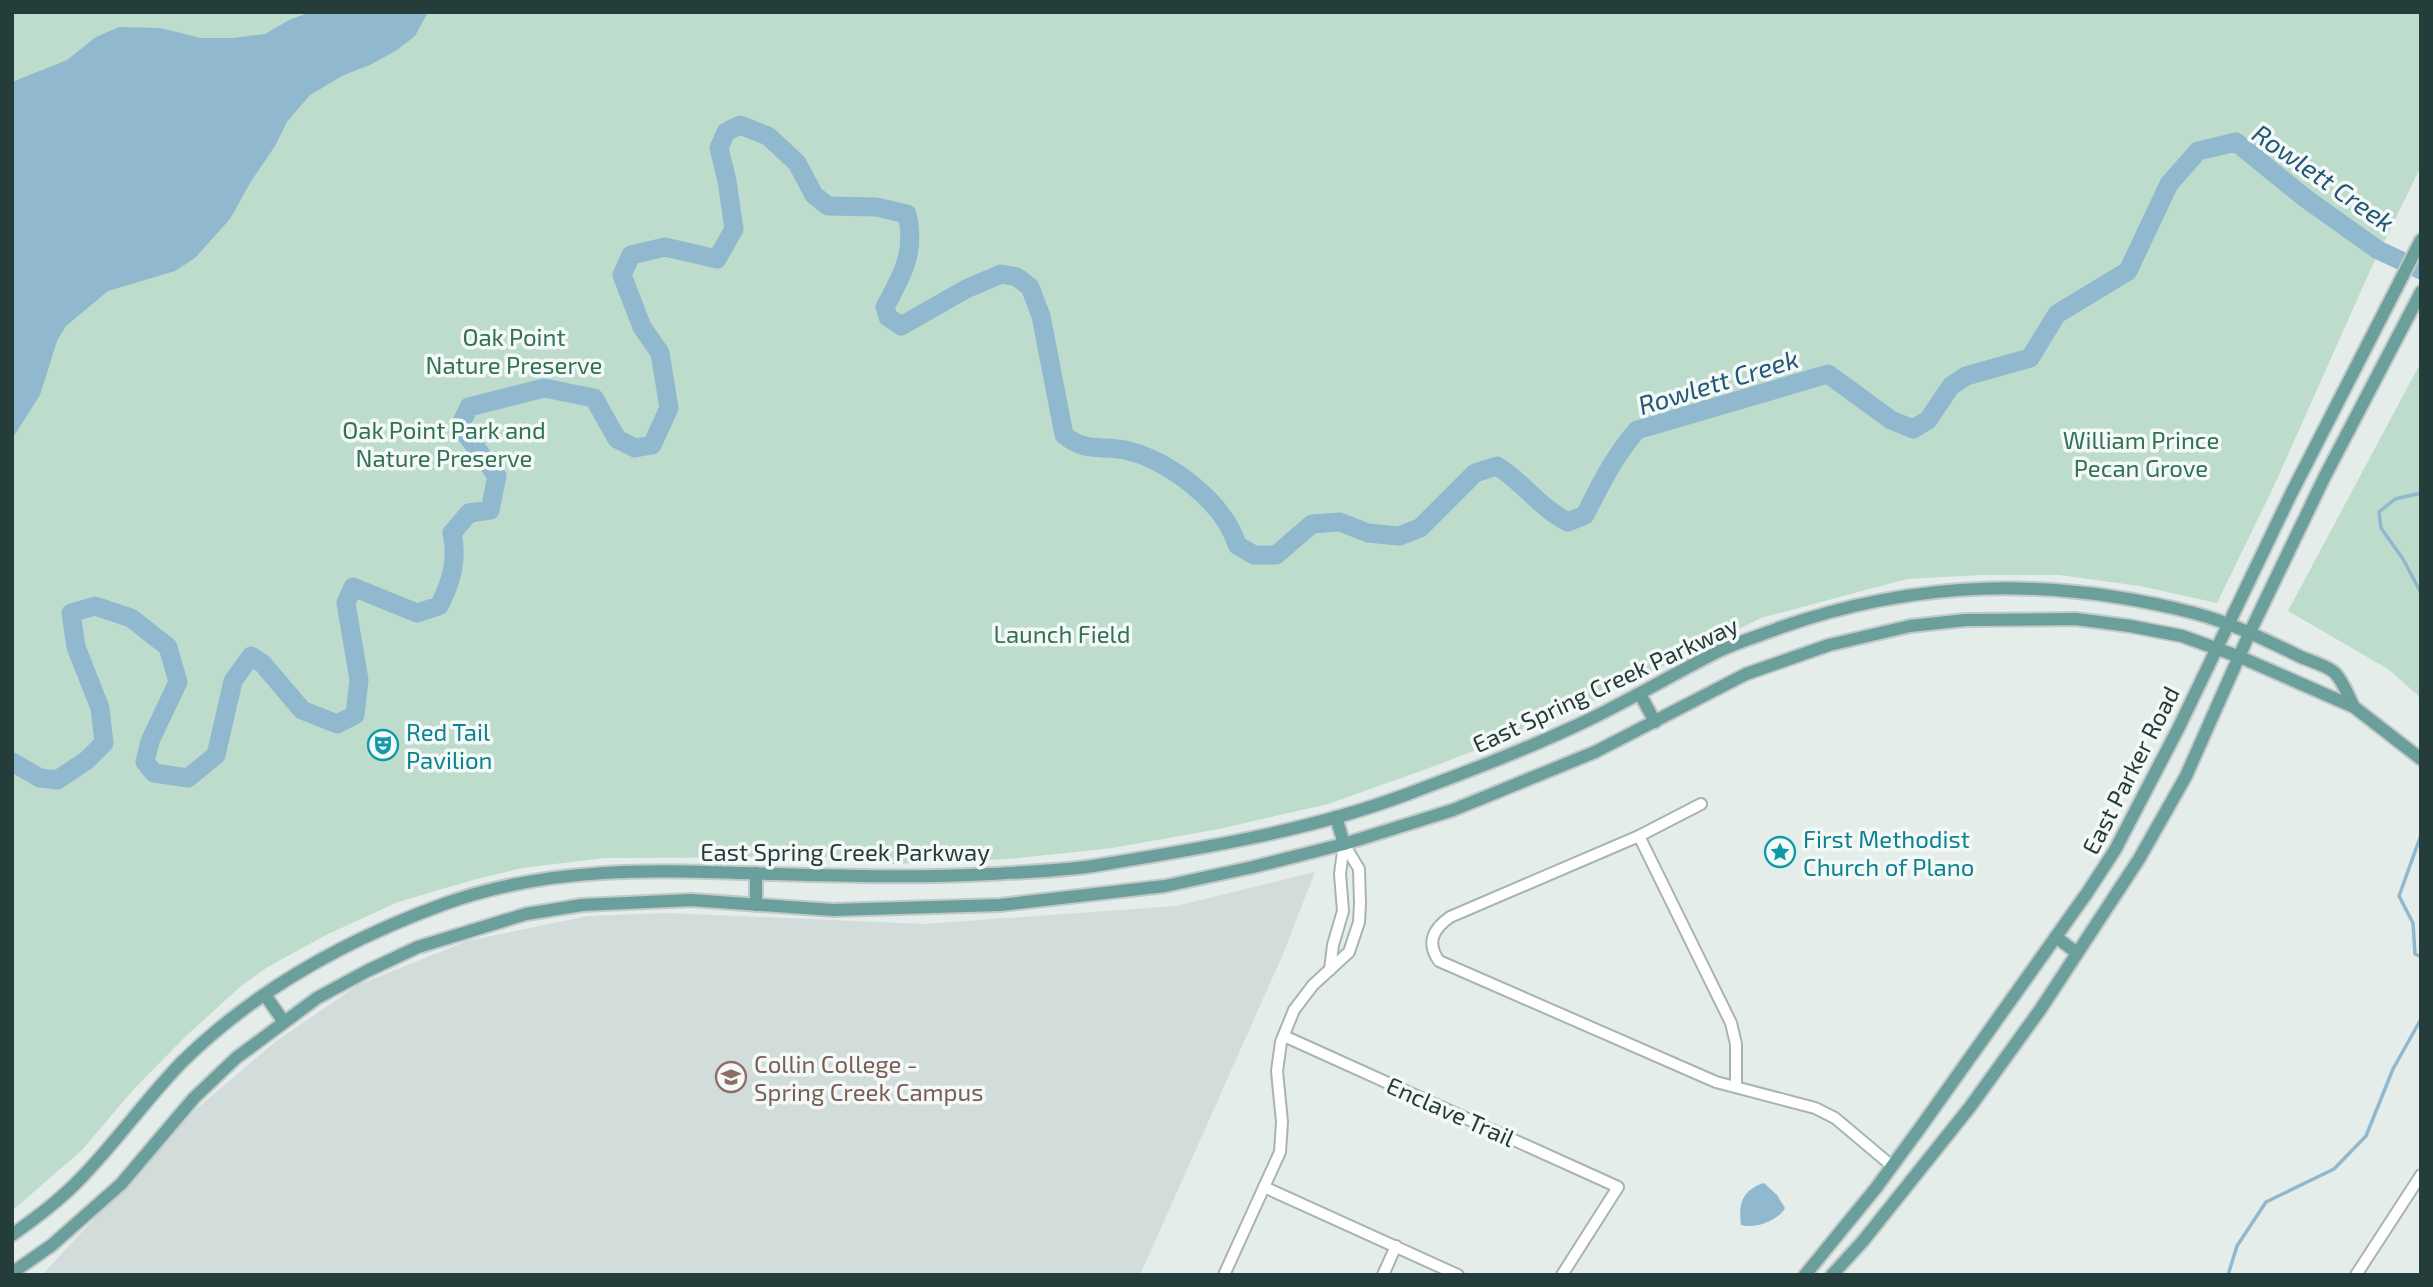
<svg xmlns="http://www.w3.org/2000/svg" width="2433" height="1287" font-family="'Exo 2',sans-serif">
	<rect width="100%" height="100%" fill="#e4edea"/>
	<!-- built -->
	<path fill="#d2dcda" d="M1315,872L1283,954L1140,1275H42L194,1111L275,1042L358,985L467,941L588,916L668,913L924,924L1176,906Z"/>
	<!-- green -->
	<g fill="#bedccc">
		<path d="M12,12H2421V166L2370,271L2273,488L2217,603L2140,586L2059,575H1982L1907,579L1761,618L1556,719L1432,767L1328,804L1219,829L1112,848L1008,859L893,864L830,857L605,858L522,868L473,880L398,902L324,936L266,968L240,987L186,1036L134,1089L82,1150L12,1211Z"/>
		<path d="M2421,362V698L2388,669L2288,611Z"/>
	</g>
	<!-- water -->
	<g fill="#90b8ce">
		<path d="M311,12H428L415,36L397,50L370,65L344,75L310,95L287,122L275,146L250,183L230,219L195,258L175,271L108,291L66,326L57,341L40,395L12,439V82L67,60L96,37L119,27L160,28L201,38H232L265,34L289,20Z"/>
		<path d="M1764,1183L1777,1195L1785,1208C1778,1221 1755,1229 1741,1225C1738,1204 1742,1190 1764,1183Z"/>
	</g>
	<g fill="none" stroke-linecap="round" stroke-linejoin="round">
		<!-- stream -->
		<g stroke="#90b8ce" stroke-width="3.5">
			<path d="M2421,493L2395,499L2379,512L2381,528L2403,559L2421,593"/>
			<path d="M2421,835L2399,896L2413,923L2415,954L2421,957"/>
			<path d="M2228,1275L2237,1246L2266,1202L2334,1169L2366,1136L2393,1069L2421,1019"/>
		</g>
		<!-- river -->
		<path stroke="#90b8ce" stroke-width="19" d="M12,762L40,778L57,780L87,760L104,743L100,708L76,647L71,613L95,606L131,618L168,647L178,682L150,741L145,762L154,773L188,778L216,755L233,681L251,656L263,664L302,710L337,724L355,715L359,680L346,603L353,587L417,613L439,606C451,583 458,560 452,533L469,513L490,510L497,476L460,426L469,407L544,388L594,398L617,439L635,448L652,445L669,408L660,353L642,327L622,275L631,255L665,247L717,259L734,229L727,181L719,148L726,132L740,125L768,136L797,163L814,195L828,206L876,207L907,214C916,251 903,274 885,307L888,317L901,326L966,289L1001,274L1017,277L1030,287L1041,316L1064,435C1086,453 1100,445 1125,450C1168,459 1225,503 1237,545L1254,555H1276L1312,524L1340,522L1368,533L1399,536L1420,528L1475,473L1497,466C1523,482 1540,508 1568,522L1585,515C1600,485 1615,455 1637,430L1828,374L1891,420L1913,429L1928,420L1951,386L1966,376L2030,358L2057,314L2128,271L2169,184L2198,151L2236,142L2305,198L2378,250L2421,270"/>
		<!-- minor casing -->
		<g stroke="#a7b5b2" stroke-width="14">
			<g id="minor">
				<path d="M1701,804L1639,836L1450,917C1433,929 1426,943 1439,961L1716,1082L1815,1108L1835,1118L1892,1166"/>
				<path d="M1639,836L1731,1023L1736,1044V1086"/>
				<path d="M1330,970L1333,945L1343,911L1340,874L1344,844"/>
				<path d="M1284,1036L1618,1187L1562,1275"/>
				<path d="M1264,1187L1458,1275"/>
				<path d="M1224,1275L1280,1152L1282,1122L1277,1071L1281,1042L1294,1010L1313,985L1349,952L1359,922L1360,903L1359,869L1344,844"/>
				<path d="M1383,1275L1396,1246"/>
				<path d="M2356,1275L2421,1175"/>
			</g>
		</g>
		<!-- major casing -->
		<g stroke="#c2c9c8" stroke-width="16">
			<g id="major">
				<path d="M1640,694L1655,722"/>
				<path d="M1336,817L1344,844"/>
				<path d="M756,905V873"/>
				<path d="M2056,937L2077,953"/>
				<path d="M265,995L284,1022"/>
				<path d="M12,1235C37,1217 60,1200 81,1178C117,1141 146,1099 182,1062C255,990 348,939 444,904C551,865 660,870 773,874C846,876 918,878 991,874C1025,872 1059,871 1093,866C1198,849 1305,832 1405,795C1461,774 1517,753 1571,728C1622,705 1669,676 1719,651C1738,642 1759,636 1779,628C1918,579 2052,577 2194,613C2232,623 2266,640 2301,657C2310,661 2328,666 2335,673C2343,681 2349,698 2354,707"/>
				<path d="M12,1273L52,1245L121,1184L194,1098L236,1058L317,998L367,971L418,947L526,914L582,905L691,900L833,910L1000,905L1165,886L1253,867L1344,844L1453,810L1595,752L1746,674L1829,645L1910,626L1966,620L2076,619L2130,626L2182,636L2240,657L2354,707L2421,759"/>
				<path d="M1805,1275L1876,1188L1920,1128L2087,893L2115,850L2179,727L2291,494L2421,240"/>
				<path d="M1832,1275L1863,1241L1970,1107L2040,1010L2139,859L2186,776L2250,632L2325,476L2421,292"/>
			</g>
		</g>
		<!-- minor -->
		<use href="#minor" stroke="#fff" stroke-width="10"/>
		<!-- major -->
		<use href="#major" stroke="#6b9f9c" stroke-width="12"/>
	</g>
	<!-- icons -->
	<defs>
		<g id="theatre-ring" transform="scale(1.575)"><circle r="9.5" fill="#f4f9f8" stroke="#0f9aa8" stroke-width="1.5"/><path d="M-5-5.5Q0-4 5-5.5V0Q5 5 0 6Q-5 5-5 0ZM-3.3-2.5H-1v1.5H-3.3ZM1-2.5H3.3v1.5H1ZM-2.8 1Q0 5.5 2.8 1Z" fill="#0f9aa8"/></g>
		<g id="sight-ring" transform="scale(1.575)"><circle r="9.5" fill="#f4f9f8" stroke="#0f9aa8" stroke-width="1.5"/><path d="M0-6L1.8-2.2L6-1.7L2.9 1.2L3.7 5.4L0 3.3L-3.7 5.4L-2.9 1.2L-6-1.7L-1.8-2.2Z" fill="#0f9aa8"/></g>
		<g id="university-ring" transform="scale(1.575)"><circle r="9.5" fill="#f4f9f8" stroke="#8d6e63" stroke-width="1.5"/><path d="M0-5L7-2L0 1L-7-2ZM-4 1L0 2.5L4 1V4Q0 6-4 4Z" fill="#8d6e63"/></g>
	</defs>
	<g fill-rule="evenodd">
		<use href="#theatre-ring" x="383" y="745"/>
		<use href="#sight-ring" x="1780" y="852"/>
		<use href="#university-ring" x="731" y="1077"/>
	</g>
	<g text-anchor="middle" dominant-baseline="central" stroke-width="7" stroke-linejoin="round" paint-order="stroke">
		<!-- park labels -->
		<g font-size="24" fill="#317156" stroke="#f4f9f8">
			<text x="514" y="336">Oak Point<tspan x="514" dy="28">Nature Preserve</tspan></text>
			<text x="444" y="429">Oak Point Park and<tspan x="444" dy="28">Nature Preserve</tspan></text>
			<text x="2141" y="439">William Prince<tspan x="2141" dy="28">Pecan Grove</tspan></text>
			<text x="1062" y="633">Launch Field</text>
		</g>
		<!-- street labels -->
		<g font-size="24" fill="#243d3b" stroke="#f4f9f8">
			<text transform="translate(1605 684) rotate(-25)">East Spring Creek Parkway</text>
			<text transform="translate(2130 770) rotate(-63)">East Parker Road</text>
			<text x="845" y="851">East Spring Creek Parkway</text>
			<text transform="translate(1451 1111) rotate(24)">Enclave Trail</text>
		</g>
		<!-- culture labels -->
		<g font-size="24" fill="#0d838f" stroke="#f4f9f8" text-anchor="start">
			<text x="406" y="731">Red Tail<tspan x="406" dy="28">Pavilion</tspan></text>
			<text x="1803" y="838">First Methodist<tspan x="1803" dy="28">Church of Plano</tspan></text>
		</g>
		<!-- education labels -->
		<g font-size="24" fill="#785e54" stroke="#f4f9f8" text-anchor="start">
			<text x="754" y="1063">Collin College -<tspan x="754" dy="28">Spring Creek Campus</tspan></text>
		</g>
		<!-- water labels -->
		<g font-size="26" font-style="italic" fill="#225776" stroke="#f4f9f8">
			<text transform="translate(2324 177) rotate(35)">Rowlett Creek</text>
			<text transform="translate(1718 381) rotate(-17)">Rowlett Creek</text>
		</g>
	</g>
	<!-- border -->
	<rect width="2433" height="1287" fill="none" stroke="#243d3b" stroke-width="28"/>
</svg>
